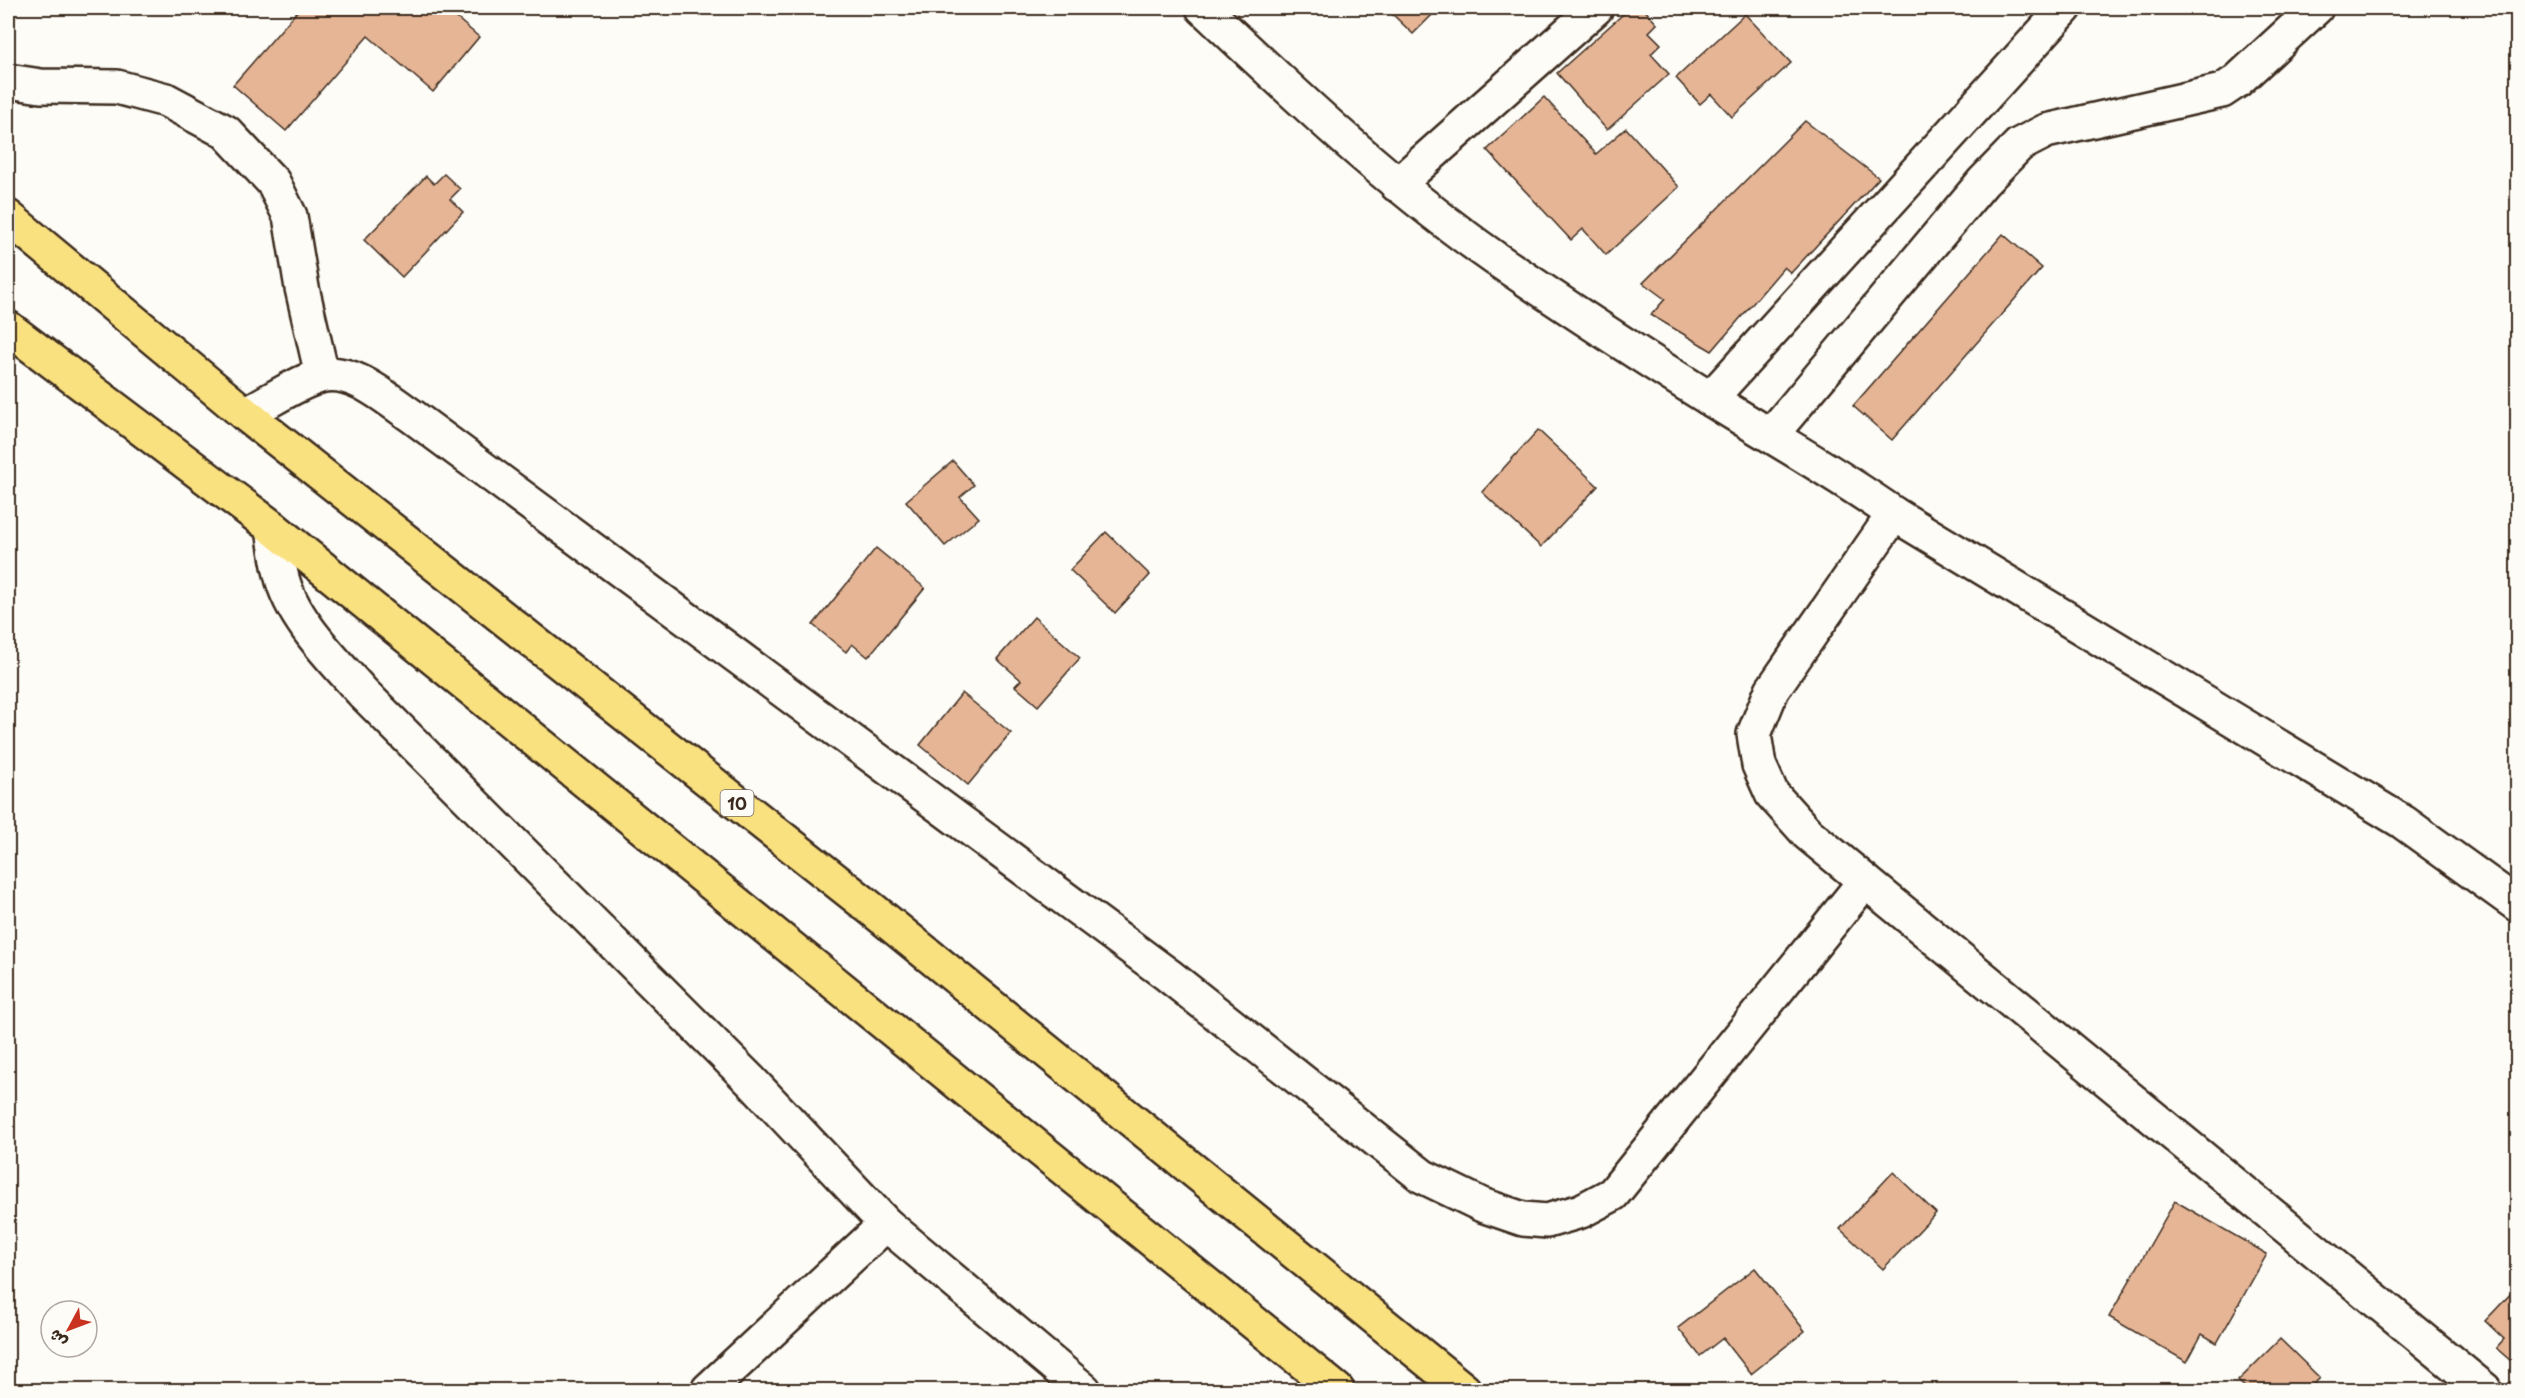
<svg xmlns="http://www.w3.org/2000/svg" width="2525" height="1398" font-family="'Playpen Sans','Playpen Sans Arabic',sans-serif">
	<rect width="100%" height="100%" fill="#fdfcf7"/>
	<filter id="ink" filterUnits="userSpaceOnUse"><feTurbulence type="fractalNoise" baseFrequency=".0167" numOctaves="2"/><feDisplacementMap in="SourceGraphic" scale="12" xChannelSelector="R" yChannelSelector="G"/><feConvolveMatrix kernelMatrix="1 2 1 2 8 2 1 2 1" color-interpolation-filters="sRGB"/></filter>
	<g filter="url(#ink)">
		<!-- building -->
		<g fill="#e5b596" stroke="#3b2a1e" stroke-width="1.5">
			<path d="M300,8H445L479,37L433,92L368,36L286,131L233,85Z"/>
			<path d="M1386,8H1439L1413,34Z"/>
			<path d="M1630,8H1643L1657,24L1649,32L1661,44L1651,54L1669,74L1607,130L1557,73Z"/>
			<path d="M1745,14L1791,63L1732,117L1711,94L1700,104L1676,78Z"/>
			<path d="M1544,97L1596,154L1626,128L1679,187L1606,255L1583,229L1571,240L1487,150Z"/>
			<path d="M1805,121L1879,178L1791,273L1784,267L1712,351L1651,315L1665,299L1643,283Z"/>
			<path d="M444,174L460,189L450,199L463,212L402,277L364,240L426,176L434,184Z"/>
			<path d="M2003,234L2042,268L1892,440L1853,406Z"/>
			<path d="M1538,430L1598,486L1541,547L1482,492Z"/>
			<path d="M953,461L974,485L960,497L979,518L945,546L906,501Z"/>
			<path d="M1106,532L1150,575L1115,613L1070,570Z"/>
			<path d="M876,548L925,588L868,657L852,644L846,652L813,625Z"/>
			<path d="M1034,617L1080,658L1038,706L1015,686L1021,680L997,659Z"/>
			<path d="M962,693L1011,733L968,785L920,745Z"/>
			<path d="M1893,1172L1936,1213L1883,1269L1840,1229Z"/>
			<path d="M2175,1201L2267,1254L2217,1343L2202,1334L2187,1362L2109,1317Z"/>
			<path d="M1755,1268L1805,1331L1751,1374L1723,1338L1700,1356L1678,1328Z"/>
			<path d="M2518,1286V1367L2496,1348L2504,1339L2485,1321Z"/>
			<path d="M2280,1339L2320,1378L2308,1390H2248L2238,1381Z"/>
		</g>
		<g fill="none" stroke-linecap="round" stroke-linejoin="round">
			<!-- minor casing -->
			<g stroke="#3b2a1e" stroke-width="38">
				<g id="minor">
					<path d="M1203,8C1296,96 1390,185 1496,259C1571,310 1647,360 1725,408C1782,443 1839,475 1894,514L2403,822L2518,905"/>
					<path d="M8,81L41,86L117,87L166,100L226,132L273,182L290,216L302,288L322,375"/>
					<path d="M1397,185L1596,8"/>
					<path d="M1710,399L2065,8"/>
					<path d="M245,414C269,402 294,384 320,376C353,367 388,400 412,416L1168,975L1422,1176L1482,1205L1523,1219L1547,1221L1581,1211L1613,1194L1865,881L2485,1390"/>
					<path d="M1771,435L1983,182L2019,145L2046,131L2222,91L2237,81L2316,8"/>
					<path d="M273,528C275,543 277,559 281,574C291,619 334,660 363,693L752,1082L886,1224L1084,1390"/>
					<path d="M1865,881L1808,834L1772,794L1759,765L1754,734L1772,690L1894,514"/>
					<path d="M708,1390L886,1224"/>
				</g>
			</g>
			<!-- highway casing -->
			<g stroke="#3b2a1e" stroke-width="38">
				<g id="highway">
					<path d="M8,217L245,414L873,910L1464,1390"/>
					<path d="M8,328L273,528L1337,1390"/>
				</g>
			</g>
			<!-- minor -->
			<use href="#minor" stroke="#fdfcf7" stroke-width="33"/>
			<!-- highway -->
			<use href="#highway" stroke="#fae180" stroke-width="33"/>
		</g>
	</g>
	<g text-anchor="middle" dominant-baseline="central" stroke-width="6" stroke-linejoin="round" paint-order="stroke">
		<!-- shield labels -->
		<rect fill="#fdfcf7" stroke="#75695f" stroke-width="1.5" x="720.5" y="790" width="33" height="26" rx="4.5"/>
		<g font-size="16" font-weight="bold" fill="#3b2a1e">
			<text x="737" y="803">10</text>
		</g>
	</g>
	<!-- margin -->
	<rect width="2525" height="1398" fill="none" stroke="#fdfcf7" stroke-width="30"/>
	<rect x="15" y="15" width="2495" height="1368" fill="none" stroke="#3b2a1e" stroke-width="2" filter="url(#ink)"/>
	<!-- north arrow -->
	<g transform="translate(69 1329) rotate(229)"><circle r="28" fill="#fdfcf7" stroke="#afa8a0" stroke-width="1.5"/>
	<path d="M0-4.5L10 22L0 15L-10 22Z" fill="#c8321e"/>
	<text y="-9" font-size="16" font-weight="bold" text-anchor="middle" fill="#3b2a1e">ش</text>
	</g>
</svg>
